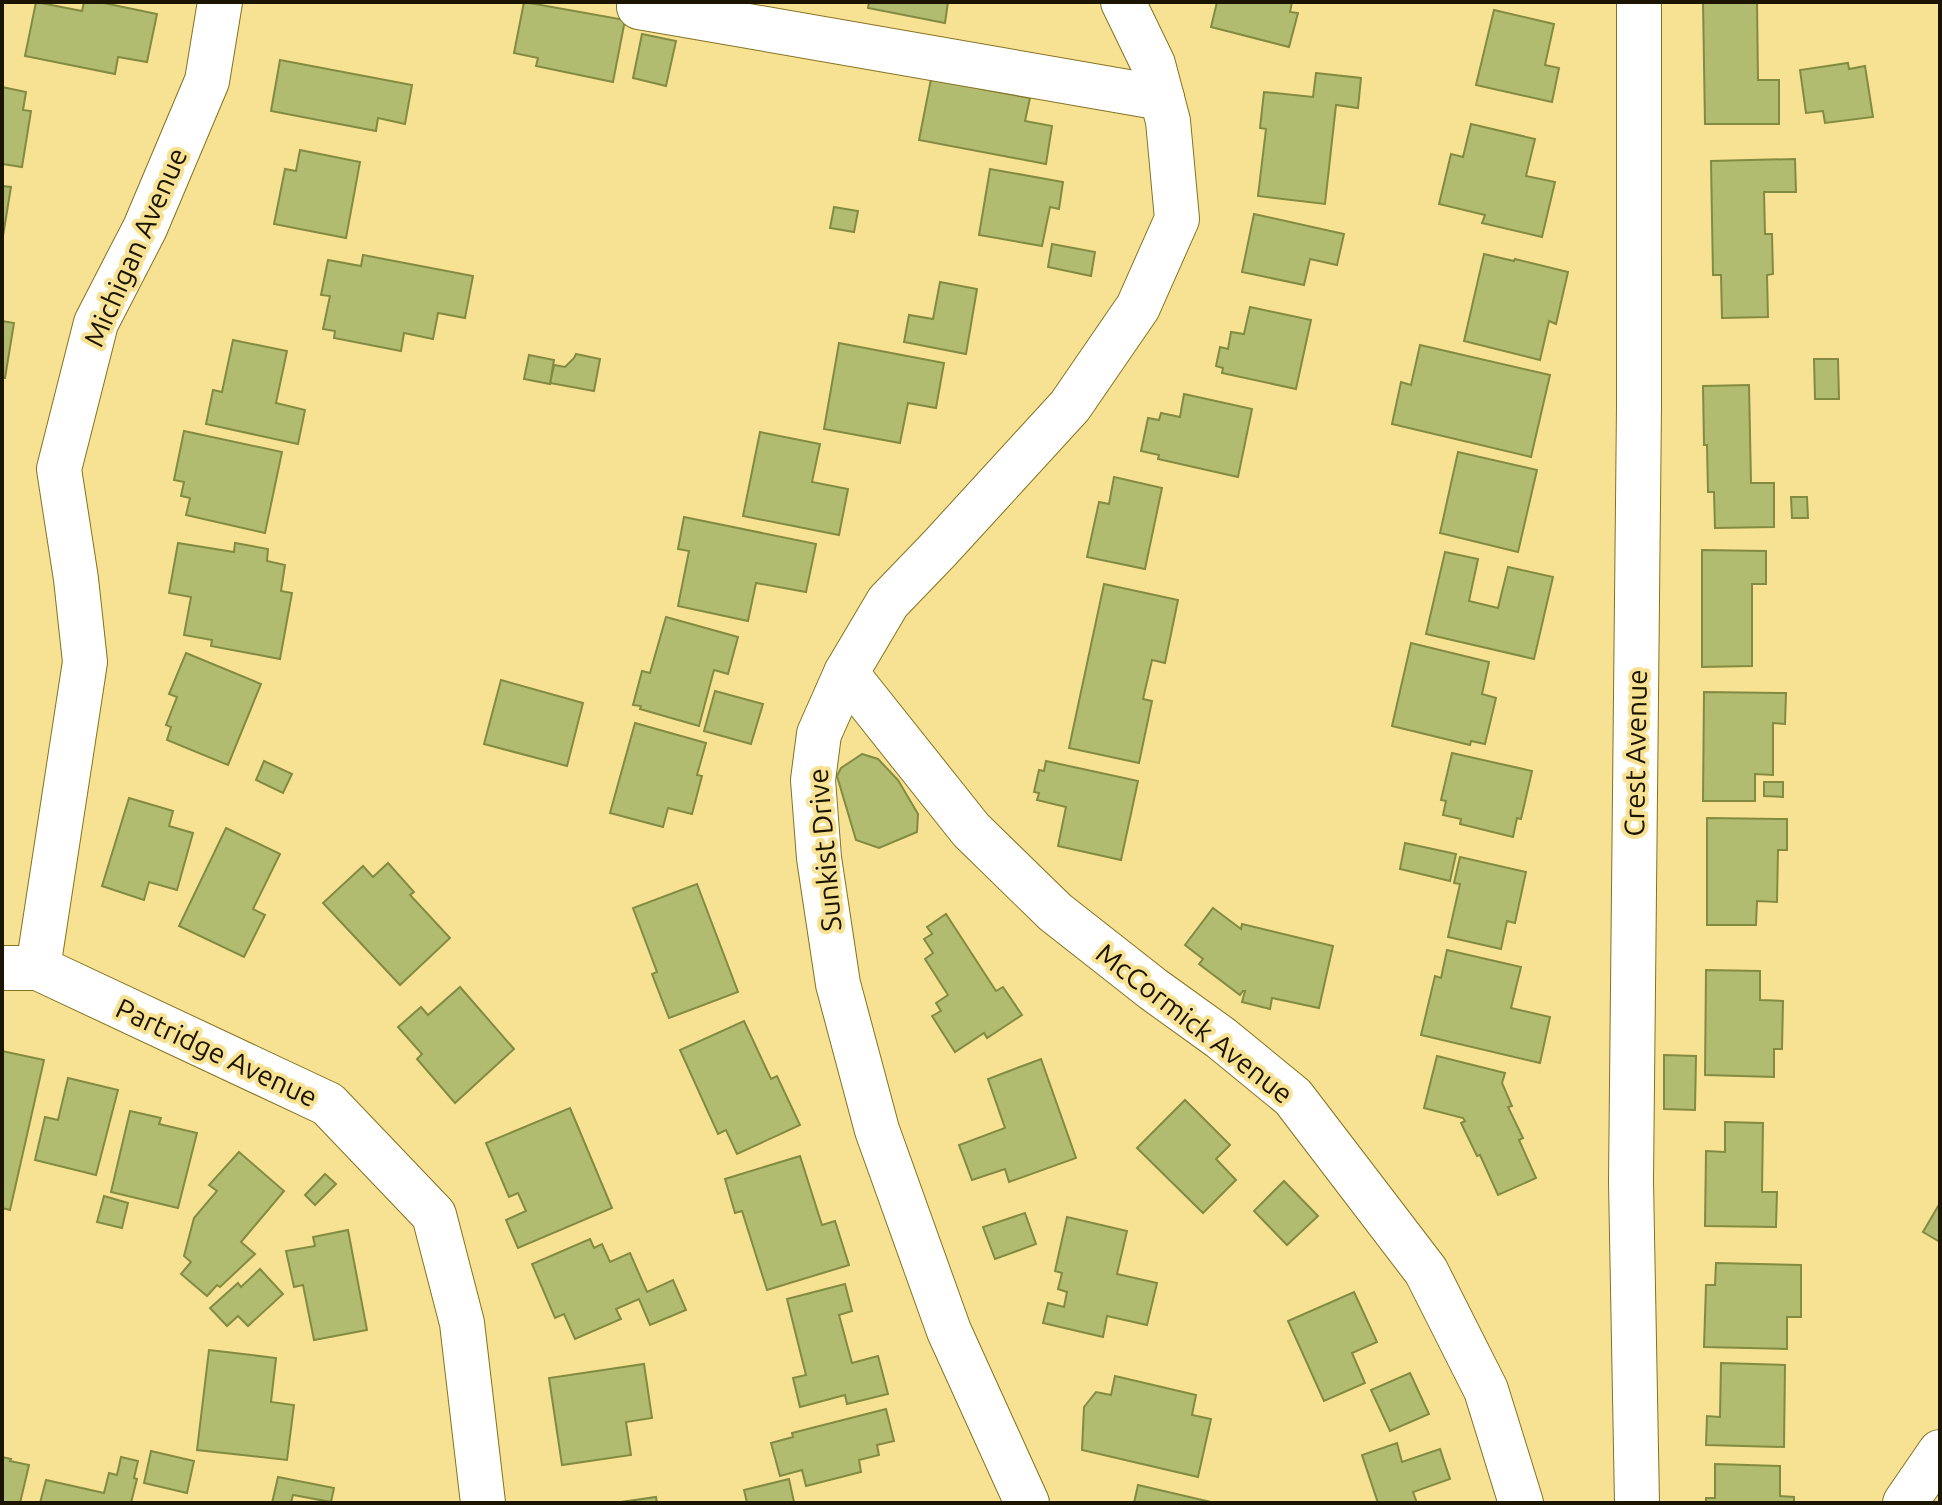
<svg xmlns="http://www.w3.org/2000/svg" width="1942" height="1505" font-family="Ubuntu,sans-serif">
	<rect width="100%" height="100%" fill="#f7e294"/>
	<!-- building -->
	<g fill="#b2bc70" stroke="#828b40" stroke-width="2">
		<path d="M36,2L82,11L84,2H99L157,14L147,62L118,57L115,74L25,56Z"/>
		<path d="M524,2L625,20L613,82L536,66L538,58L514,53Z"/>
		<path d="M869,2H948L945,23L868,8Z"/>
		<path d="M1217,2H1292L1290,12L1298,13L1289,47L1211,27Z"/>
		<path d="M1703,2H1757L1758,80H1779V124H1705Z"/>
		<path d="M1494,10L1554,24L1545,65L1559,68L1552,102L1476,85Z"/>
		<path d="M642,34L676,41L666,86L633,78Z"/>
		<path d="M280,60L412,85L405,124L378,118L376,131L271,111Z"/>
		<path d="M1848,63L1849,69L1865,66L1873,117L1825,123L1823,111L1806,113L1800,70Z"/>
		<path d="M1316,73L1361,78L1358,108L1336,105L1325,204L1258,196L1266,129L1260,128L1264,92L1313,97Z"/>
		<path d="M931,79L967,86V82L984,85L982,89L1030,98L1025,121L1052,126L1046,164L919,140Z"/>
		<path d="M2,87L26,92L23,110L31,111L22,167L2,164Z"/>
		<path d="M1471,124L1535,139L1526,176L1555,182L1542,237L1482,223L1485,215L1439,204L1451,154L1463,157Z"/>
		<path d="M300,150L360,162L346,238L274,224L285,169L296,171Z"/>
		<path d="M1795,159L1796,192H1764L1765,234H1772L1773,274L1767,275L1768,317L1722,318L1721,275H1713L1711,161Z"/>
		<path d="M990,169L1063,182L1059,209L1050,207L1042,246L979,235Z"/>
		<path d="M2,186L11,187L3,236L2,235Z"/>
		<path d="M834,207L858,211L854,232L830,228Z"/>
		<path d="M1254,214L1344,234L1337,265L1310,259L1304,285L1242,272Z"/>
		<path d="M1052,244L1095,252L1091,276L1048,267Z"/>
		<path d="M1484,254L1514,261L1515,259L1568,272L1556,324L1549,321L1540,360L1464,341Z"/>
		<path d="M363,255L473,276L465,318L438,313L433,339L404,333L401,351L334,338L335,331L323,329L330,296L321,295L328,260L361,266Z"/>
		<path d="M940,282L977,289L966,354L904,342L909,315L933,319Z"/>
		<path d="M1250,307L1311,320L1296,389L1222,373L1223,368L1216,366L1220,347L1228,349L1231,332L1244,334Z"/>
		<path d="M2,321L14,323L5,378H2Z"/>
		<path d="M233,340L287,351L276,403L305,410L298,444L206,424L213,390L222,392Z"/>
		<path d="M839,343L944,363L936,408L908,403L900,443L824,429Z"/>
		<path d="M1420,345L1550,375L1531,457L1392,424L1401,382L1411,385Z"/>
		<path d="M576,354L600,359L594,391L550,383L554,365L565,367L574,358Z"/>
		<path d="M529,355L554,360L550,384L524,379Z"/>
		<path d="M1814,359H1838L1839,399H1815Z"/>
		<path d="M1749,385L1751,483H1774V527L1715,528L1714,492H1708L1707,445H1704L1703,386Z"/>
		<path d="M1184,394L1252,409L1238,477L1158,459L1159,455L1141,451L1148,418L1159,420L1161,413L1180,417Z"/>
		<path d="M184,431L282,452L265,533L186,515L190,498L181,496L184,482L174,480Z"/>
		<path d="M760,432L820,444L812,482L848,489L839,535L743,516Z"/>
		<path d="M1458,452L1537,470L1518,552L1440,533Z"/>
		<path d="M1114,477L1162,488L1145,569L1087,557L1099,502L1109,504Z"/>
		<path d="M1791,497H1807L1808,518H1792Z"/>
		<path d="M684,517L816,544L806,592L756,583L748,621L678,606L689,551L678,549Z"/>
		<path d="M178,543L234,552L235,543L268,549L267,561L285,565L281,591L292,593L280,659L211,646L212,640L184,635L191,597L169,593Z"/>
		<path d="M1702,550L1766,551V584H1752V666L1702,667Z"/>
		<path d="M1445,552L1478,559L1469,601L1498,608L1508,567L1553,577L1534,659L1426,634Z"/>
		<path d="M1104,584L1178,600L1165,663L1152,660L1143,699L1152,701L1139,763L1069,748Z"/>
		<path d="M666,617L738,637L728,674L714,670L699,726L640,709L641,706L633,705L642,671L650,673Z"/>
		<path d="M1411,643L1489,662L1482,694L1496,698L1485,744L1471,741L1470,745L1392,726Z"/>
		<path d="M186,653L261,684L228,765L167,740L171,727L166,725L177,697L169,694Z"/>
		<path d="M501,680L583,703L567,766L484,744Z"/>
		<path d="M715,691L763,704L751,744L704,731Z"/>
		<path d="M1704,692L1786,693L1785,724L1773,723V775L1755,774V801H1703Z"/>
		<path d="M635,723L706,743L697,775L702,776L692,814L668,808L663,827L610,813Z"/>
		<path d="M1452,753L1532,771L1521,819L1517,818L1513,837L1460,824L1461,819L1443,815L1446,801L1441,800Z"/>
		<path d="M862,754L878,759L898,780L918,814L917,832L879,848L856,840L837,776L841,768Z"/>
		<path d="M264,761L292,774L283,793L256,780Z"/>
		<path d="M1046,761L1138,781L1121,860L1058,846L1066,807L1037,800L1039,793L1034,792L1039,770L1044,771Z"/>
		<path d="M1764,782H1783V797L1764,796Z"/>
		<path d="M129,798L173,811L169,826L193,833L177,890L149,882L144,900L102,886Z"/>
		<path d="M1707,818L1787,819V850H1778L1777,902L1757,901L1756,925H1707Z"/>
		<path d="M226,828L280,854L253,909L265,915L244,957L179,926Z"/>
		<path d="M1405,843L1456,854L1450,881L1400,869Z"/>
		<path d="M1460,857L1526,872L1515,923L1507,921L1501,949L1448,937L1460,884L1454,883Z"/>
		<path d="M388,863L414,892L410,895L450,938L400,985L323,903L363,866L373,877Z"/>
		<path d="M697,884L738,992L669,1018L652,974L657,972L633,908Z"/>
		<path d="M1213,908L1241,929L1242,924L1333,946L1319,1008L1272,998L1270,1009L1242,1002L1245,991H1243L1240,995L1199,964L1203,959L1185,945Z"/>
		<path d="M946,914L996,991L1003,987L1022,1015L987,1038L984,1033L955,1052L932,1016L941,1011L936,1003L948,995L925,959L933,953L924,939L932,934L927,927Z"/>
		<path d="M1447,950L1521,967L1511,1008L1550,1017L1540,1063L1421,1035L1435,976L1441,978Z"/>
		<path d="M1706,970L1760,971V1000L1783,1001L1782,1049H1774V1077L1705,1075Z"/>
		<path d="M460,987L514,1049L455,1103L417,1059L422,1054L398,1027L421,1007L428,1015Z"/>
		<path d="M744,1021L771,1079L777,1076L800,1125L737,1154L726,1130L718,1134L680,1050Z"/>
		<path d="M2,1051L44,1060L10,1210L2,1208Z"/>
		<path d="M1664,1055L1696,1056L1695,1110L1664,1109Z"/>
		<path d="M1437,1056L1505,1073L1502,1083L1512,1106L1508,1107L1523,1138L1519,1140L1536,1178L1498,1195L1480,1155L1477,1156L1461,1123L1465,1121L1463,1118L1424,1108Z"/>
		<path d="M1041,1059L1076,1158L1009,1182L1005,1169L972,1180L959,1145L1005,1128L988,1079Z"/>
		<path d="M68,1078L118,1090L96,1175L35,1160L45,1117L58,1120Z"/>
		<path d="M1185,1100L1230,1145L1216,1159L1236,1180L1203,1213L1137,1148Z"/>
		<path d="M570,1108L612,1208L518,1248L506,1220L526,1211L518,1193L509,1197L486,1143Z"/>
		<path d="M130,1111L161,1118L159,1124L197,1133L178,1208L111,1192Z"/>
		<path d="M1725,1122L1763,1123L1762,1192H1777L1776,1227L1705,1226L1706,1151L1725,1152Z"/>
		<path d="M239,1152L284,1191L241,1242L255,1254L220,1287L217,1285L207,1296L181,1274L191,1262L184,1256L194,1218L217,1191L209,1185Z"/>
		<path d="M800,1156L822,1225L835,1221L849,1265L767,1290L742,1211L735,1213L725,1179Z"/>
		<path d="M325,1174L336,1184L315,1205L305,1195Z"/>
		<path d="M1284,1181L1318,1216L1287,1245L1254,1211Z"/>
		<path d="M104,1196L128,1203L122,1228L97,1222Z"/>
		<path d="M1940,1203V1242L1923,1232Z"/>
		<path d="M1025,1213L1036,1244L995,1259L983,1227Z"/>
		<path d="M1067,1217L1127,1231L1117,1274L1157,1283L1147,1325L1107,1316L1103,1337L1043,1323L1048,1303L1064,1307L1067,1292L1058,1289L1062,1273L1055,1271Z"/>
		<path d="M348,1230L367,1330L314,1340L303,1285L294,1287L286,1251L315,1246L313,1237Z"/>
		<path d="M590,1239L594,1248L602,1244L610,1262L630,1253L647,1292L673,1280L686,1310L650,1325L639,1299L616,1309L621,1319L575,1339L564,1314L555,1318L532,1264Z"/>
		<path d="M1716,1263L1801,1265V1317H1787V1349L1704,1347L1706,1285H1715Z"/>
		<path d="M260,1269L283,1294L248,1326L238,1316L227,1326L210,1308L238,1283L241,1287Z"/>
		<path d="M845,1284L852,1311L839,1315L852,1363L878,1356L888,1394L847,1404L845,1395L800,1407L793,1378L806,1375L787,1299Z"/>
		<path d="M1354,1292L1377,1342L1352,1353L1365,1383L1324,1401L1288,1321Z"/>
		<path d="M209,1350L276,1358L271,1402L294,1405L287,1460L197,1450Z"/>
		<path d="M1721,1363L1785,1365L1784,1447L1706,1445L1707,1416L1720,1417Z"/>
		<path d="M644,1364L652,1418L626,1422L631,1455L562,1465L549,1378Z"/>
		<path d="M1410,1373L1429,1414L1390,1431L1371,1390Z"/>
		<path d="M1115,1376L1196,1395L1192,1415L1211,1419L1198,1477L1082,1450L1084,1407L1096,1392L1111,1395Z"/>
		<path d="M886,1409L894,1441L877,1445L879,1455L859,1460L861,1472L806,1486L802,1470L780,1476L771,1443L793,1437L792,1433Z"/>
		<path d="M1397,1443L1402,1462L1440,1449L1450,1479L1413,1492L1417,1503H1378L1362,1455Z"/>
		<path d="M151,1451L194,1461L187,1493L144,1483Z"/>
		<path d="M2,1457L11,1459L10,1461L29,1465L20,1503H2Z"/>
		<path d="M121,1457L138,1461L134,1478L137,1479L131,1503H40L46,1480L104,1493L109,1473L117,1475Z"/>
		<path d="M1715,1464L1780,1466V1496L1794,1497V1503H1706V1498H1715Z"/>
		<path d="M278,1477L334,1488L331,1502L293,1495L291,1503H272Z"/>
		<path d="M789,1479L794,1502L747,1503L744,1490Z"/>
		<path d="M1138,1485L1211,1502V1503H1134Z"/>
		<path d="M656,1497L657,1503H614Z"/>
	</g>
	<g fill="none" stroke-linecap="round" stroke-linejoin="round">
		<!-- minor casing -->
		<g stroke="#857221" stroke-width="46">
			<g id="minor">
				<path d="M639,7L1162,98"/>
				<path d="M846,673L971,830L1055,912L1153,989L1221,1038L1293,1097L1426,1271L1486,1390L1521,1503"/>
				<path d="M2,968H38L328,1104L434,1215L462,1323L483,1503"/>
				<path d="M38,968L85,662L76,579L59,469L96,323L145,228L207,81L220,2"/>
				<path d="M1027,1503L949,1331L877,1130L838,984L819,858L813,780L819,734L846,673L888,602L940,548L1070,406L1138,307L1177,219L1168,121L1153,64L1123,2"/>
				<path d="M1637,1503L1631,1181L1639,406V2"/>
				<path d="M1905,1503L1940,1452"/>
			</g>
		</g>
		<!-- minor -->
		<use href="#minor" stroke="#fff" stroke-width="44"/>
	</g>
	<g text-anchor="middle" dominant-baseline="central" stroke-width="8" stroke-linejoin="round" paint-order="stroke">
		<!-- street labels -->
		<g font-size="28" fill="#1b1500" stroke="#f7e294">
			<text transform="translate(135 247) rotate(-66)">Michigan Avenue</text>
			<text transform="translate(1635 753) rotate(-89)">Crest Avenue</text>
			<text transform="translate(824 850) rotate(-95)">Sunkist Drive</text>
			<text transform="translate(1195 1023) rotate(38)">McCormick Avenue</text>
			<text transform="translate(217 1052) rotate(25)">Partridge Avenue</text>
		</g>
	</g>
	<!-- border -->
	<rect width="1942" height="1505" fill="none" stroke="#1b1500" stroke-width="8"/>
</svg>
